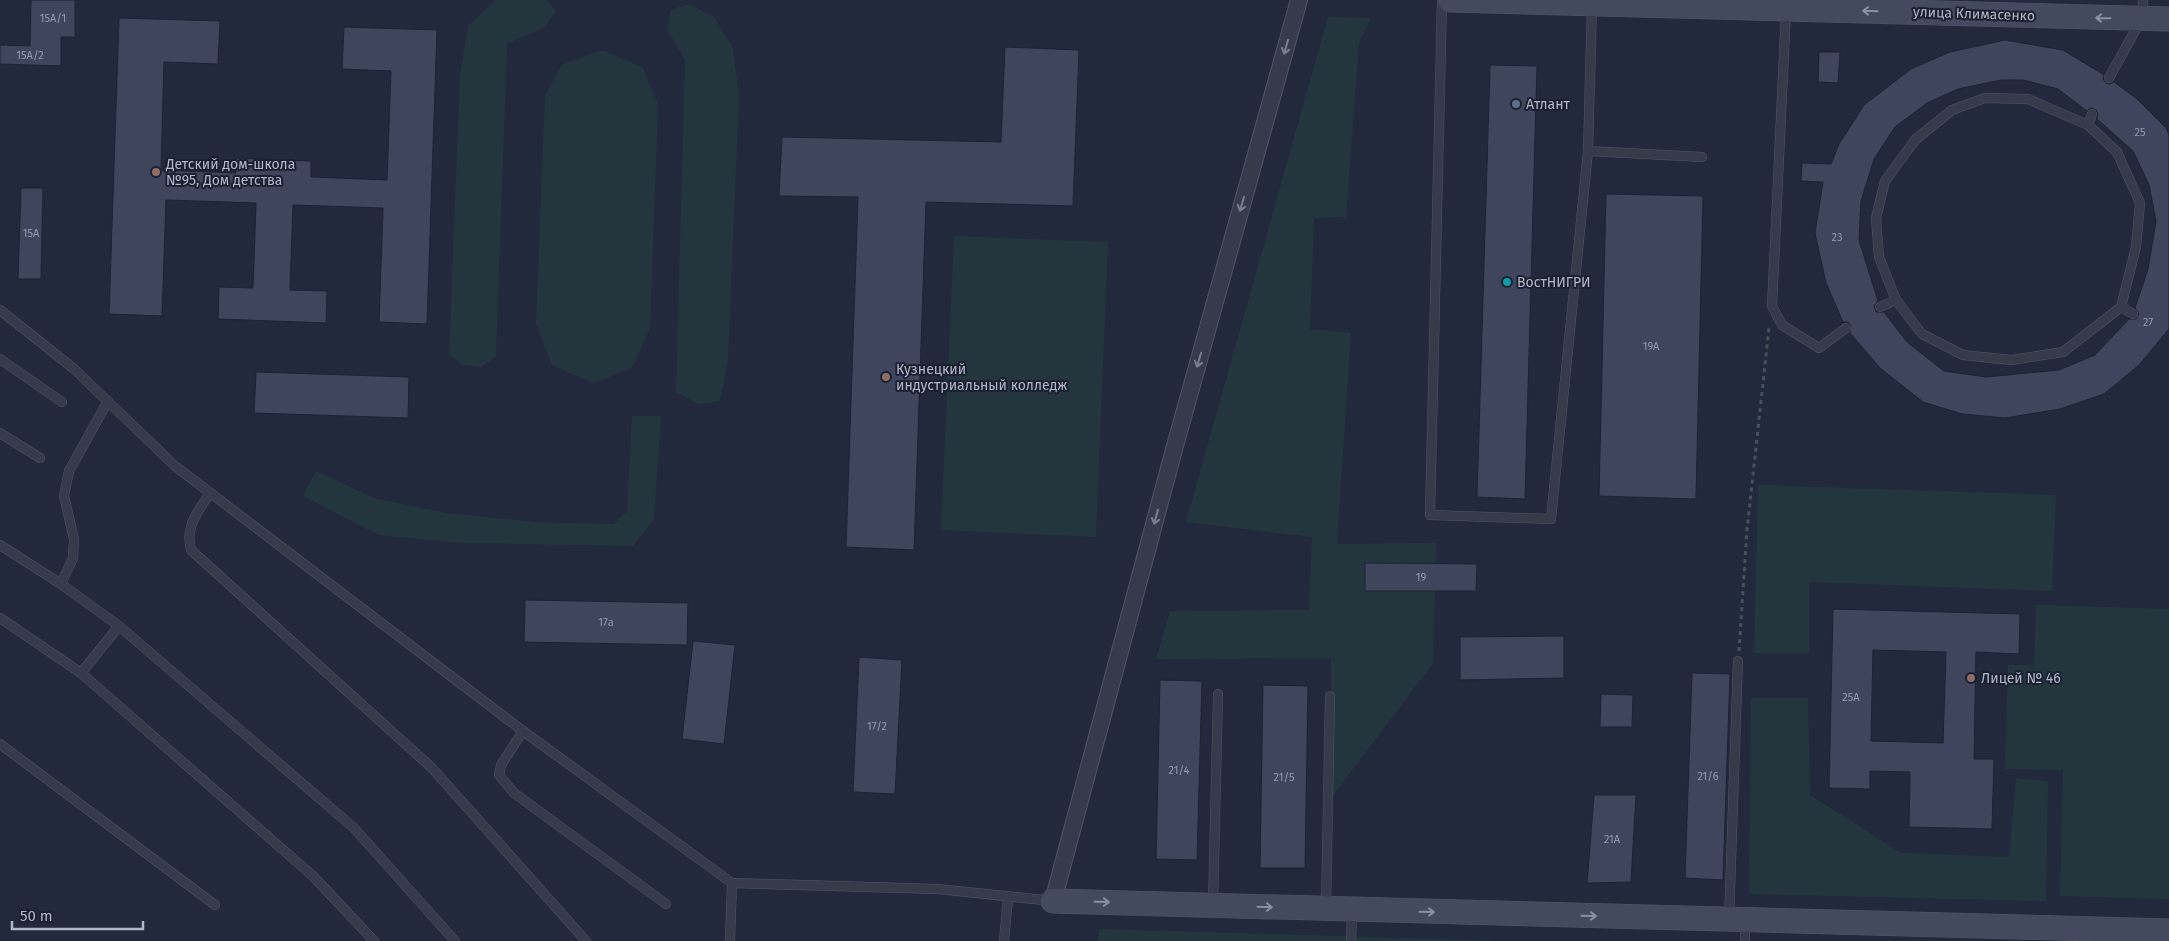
<svg xmlns="http://www.w3.org/2000/svg" width="2169" height="941" font-family="'Fira Sans',sans-serif">
	<rect width="100%" height="100%" fill="#22293c"/>
	<!-- green -->
	<g fill="#24363d">
		<path d="M495,0H547L556,11L545,27L507,44L496,356L481,367L463,365L449,355L460,76L468,26Z"/>
		<path d="M689,4L714,17L733,48L739,96L728,360L720,401L699,404L676,392L685,59L668,31L670,10Z"/>
		<path d="M1328,17L1371,18L1359,43L1346,217L1314,218L1310,329L1351,333L1337,544L1436,543L1433,663L1331,798V658L1156,659L1170,611L1309,610L1312,537L1186,522Z"/>
		<path d="M603,50L643,68L658,104L650,328L632,368L593,383L552,365L536,324L545,96L562,65Z"/>
		<path d="M954,236L1108,242L1096,537L941,530Z"/>
		<path d="M632,416H661L654,519L633,546L465,543L379,535L303,496L316,471L374,498L446,513L546,523L614,524L627,511Z"/>
		<path d="M1758,485L2056,495L2052,591L1809,582V653H1754Z"/>
		<path d="M2036,605L2169,609V899L2060,896L2063,770L2005,769L2008,665H2034Z"/>
		<path d="M1751,698H1808L1810,795L1901,853L2009,857L2016,778L2048,781L2046,901L1749,894Z"/>
		<path d="M1099,929L1502,941H1098Z"/>
	</g>
	<!-- building -->
	<g fill="#3e455c" stroke="#1d2233" fill-rule="evenodd">
		<path d="M31,0H75V37H61V66L0,64V45L30,46Z"/>
		<path d="M119,18L220,21L218,64L164,62L161,170L236,173V158L311,161V177L387,180L391,71L342,69L344,27L437,30L427,324L379,322L383,208L293,205L290,290L327,291L326,323L218,319L219,287L253,288L256,203L166,200L162,316L109,314Z"/>
		<path d="M2005,40L2063,50L2104,75L2103,79L2106,83L2110,84L2114,82L2137,99L2166,128L2169,135V329L2139,365L2104,394L2060,409L2005,418L1962,414L1923,402L1880,368L1850,333L1851,325L1848,322H1843L1826,283L1815,233L1823,182L1801,181L1802,163L1831,164L1839,144L1864,105L1911,69L1950,52ZM2001,80H2023L2058,89L2087,111L2091,108L2096,110L2098,113L2097,119L2133,151L2149,185L2156,221L2148,269L2135,308L2139,314L2136,319H2129L2095,355L2059,370L1986,377L1944,371L1907,342L1884,312H1876L1874,306L1878,301L1859,240L1861,201L1874,159L1895,127L1927,103L1958,89Z"/>
		<path d="M1005,47L1079,50L1073,206L926,202L914,550L846,547L858,197L779,196L782,137L1001,142Z"/>
		<path d="M1819,52H1840L1838,83L1818,82Z"/>
		<path d="M1490,65L1537,66L1525,499L1477,497Z"/>
		<path d="M21,188H43L41,279H18Z"/>
		<path d="M1606,194L1703,196L1696,499L1599,496Z"/>
		<path d="M256,372L409,377L408,418L254,413Z"/>
		<path d="M1365,563L1477,564L1476,591H1365Z"/>
		<path d="M525,600L688,603L687,645L524,642Z"/>
		<path d="M1833,609L2020,614L2019,654L1976,652L1974,759H1994L1992,829L1909,827L1910,772L1870,771V789L1829,788ZM1873,650L1946,652L1943,743L1871,741Z"/>
		<path d="M1564,636V678L1460,680V637Z"/>
		<path d="M693,641L735,645L724,744L682,739Z"/>
		<path d="M859,657L902,660L895,794L853,792Z"/>
		<path d="M1692,673L1730,674L1723,880L1685,878Z"/>
		<path d="M1160,680L1202,681L1197,860L1156,859Z"/>
		<path d="M1263,685L1308,686L1305,868H1260Z"/>
		<path d="M1601,694L1633,695L1632,727H1600Z"/>
		<path d="M1594,795H1636L1631,882L1587,883Z"/>
	</g>
	<g fill="none" stroke-linecap="round" stroke-linejoin="round">
		<!-- lane casing -->
		<g stroke="#515667" stroke-width="10">
			<g id="lane">
				<path d="M1442,0L1430,515L1551,519L1588,151"/>
				<path d="M1592,4L1588,151L1702,157"/>
				<path d="M1786,11L1772,306L1782,325L1819,348L1846,328"/>
				<path d="M2109,78L2142,18L2143,0"/>
				<path d="M1985,98L2028,99L2088,125L2117,152L2140,203L2136,247L2121,307L2063,352L2011,360L1963,355L1922,334L1896,300L1879,257L1876,218L1885,181L1915,140L1952,110Z"/>
				<path d="M2088,125L2092,114"/>
				<path d="M1880,307L1896,300"/>
				<path d="M2121,307L2133,314"/>
				<path d="M0,310L73,368L175,466L523,731L732,883"/>
				<path d="M0,359L62,402"/>
				<path d="M0,433L40,458"/>
				<path d="M210,493C197,513 185,526 191,550L432,768L586,941"/>
				<path d="M0,545L61,584L119,626L354,828L455,941"/>
				<path d="M61,584L73,558L74,539L64,496L69,471L108,401"/>
				<path d="M0,618L81,673L119,626"/>
				<path d="M81,673L313,876L374,941"/>
				<path d="M523,731L501,765L499,775L514,793L666,904"/>
				<path d="M0,744L215,905"/>
				<path d="M1213,904L1218,694"/>
				<path d="M1326,908L1330,696"/>
				<path d="M1729,919L1738,661"/>
				<path d="M730,941L732,883L938,889L1053,901"/>
				<path d="M1004,941L1008,898"/>
				<path d="M1351,941L1352,910"/>
				<path d="M1745,941V920"/>
			</g>
		</g>
		<!-- street casing -->
		<g stroke="#515667" stroke-width="18">
			<path id="street" d="M1053,901L1175,446L1299,0"/>
		</g>
		<!-- secondary casing -->
		<g stroke="#515667" stroke-width="25">
			<g id="secondary">
				<path d="M1450,0L2169,19"/>
				<path d="M1053,901L2169,931"/>
			</g>
		</g>
		<!-- path -->
		<path stroke="#42535a" stroke-width="3" stroke-dasharray="4 4" stroke-linecap="butt" d="M1739,651L1747,530L1769,328"/>
		<!-- lane -->
		<use href="#lane" stroke="#363b4c" stroke-width="9"/>
		<!-- street -->
		<use href="#street" stroke="#363b4c" stroke-width="16"/>
		<!-- secondary -->
		<use href="#secondary" stroke="#43495f" stroke-width="24"/>
	</g>
	<!-- one-way arrows -->
	<defs><path id="oneway-shaft" d="M-6 0H5M1.5-3L5.5 0L1.5 3" fill="none" stroke-width="1.6" stroke-linecap="round" stroke-linejoin="round" transform="scale(1.25)"/></defs>
	<g stroke="#8a90a3">
		<use href="#oneway-shaft" transform="translate(1870 11) rotate(-178)"/>
		<use href="#oneway-shaft" transform="translate(2103 18) rotate(-179)"/>
		<use href="#oneway-shaft" transform="translate(1102 902) rotate(1)"/>
		<use href="#oneway-shaft" transform="translate(1265 907) rotate(2)"/>
		<use href="#oneway-shaft" transform="translate(1427 912) rotate(1)"/>
		<use href="#oneway-shaft" transform="translate(1589 916) rotate(1)"/>
	</g>
	<g stroke="#7a7f90">
		<use href="#oneway-shaft" transform="translate(1286 47) rotate(106)"/>
		<use href="#oneway-shaft" transform="translate(1242 204) rotate(106)"/>
		<use href="#oneway-shaft" transform="translate(1199 360) rotate(106)"/>
		<use href="#oneway-shaft" transform="translate(1156 517) rotate(105)"/>
	</g>
	<!-- markers -->
	<circle fill="#5c6f8a" stroke="#1b2031" stroke-width="2" cx="1516" cy="104" r="5"/>
	<g fill="#8d6e63" stroke="#1b2031" stroke-width="2">
		<circle cx="156" cy="172" r="5"/>
		<circle cx="886" cy="377" r="5"/>
		<circle cx="1971" cy="678" r="5"/>
	</g>
	<circle fill="#0f9aa8" stroke="#1b2031" stroke-width="2" cx="1507" cy="282" r="5"/>
	<g text-anchor="middle" dominant-baseline="central" stroke-width="4" stroke-linejoin="round" paint-order="stroke">
		<!-- number labels -->
		<g font-size="11" fill="#949aad">
			<text x="53" y="18">15А/1</text>
			<text x="30" y="55">15А/2</text>
			<text x="2140" y="132">25</text>
			<text x="31" y="233">15А</text>
			<text x="1837" y="237">23</text>
			<text x="2148" y="322">27</text>
			<text x="1651" y="346">19А</text>
			<text x="1421" y="577">19</text>
			<text x="606" y="622">17а</text>
			<text x="1851" y="697">25А</text>
			<text x="877" y="726">17/2</text>
			<text x="1179" y="770">21/4</text>
			<text x="1708" y="776">21/6</text>
			<text x="1284" y="777">21/5</text>
			<text x="1612" y="839">21А</text>
		</g>
		<!-- street labels -->
		<g font-size="14" fill="#b1b6c8" stroke="#1b2031">
			<text transform="translate(1974 14) rotate(2)">улица Климасенко</text>
		</g>
		<!-- poi labels -->
		<g font-size="14" fill="#b1b6c8" stroke="#1b2031" text-anchor="start">
			<text x="1526" y="104">Атлант</text>
			<text x="166" y="164">Детский дом-школа<tspan x="166" dy="16">№95, Дом детства</tspan></text>
			<text x="1517" y="282">ВостНИГРИ</text>
			<text x="896" y="369">Кузнецкий<tspan x="896" dy="16">индустриальный колледж</tspan></text>
			<text x="1981" y="678">Лицей № 46</text>
		</g>
	</g>
	<!-- scale -->
	<path d="M12 921v8h131v-8" fill="none" stroke="#b1b6c8" stroke-width="2.5"/>
	<text x="20" y="921" font-size="15" fill="#b1b6c8" stroke="#1b2031" stroke-width="4" paint-order="stroke">50 m</text>
</svg>
